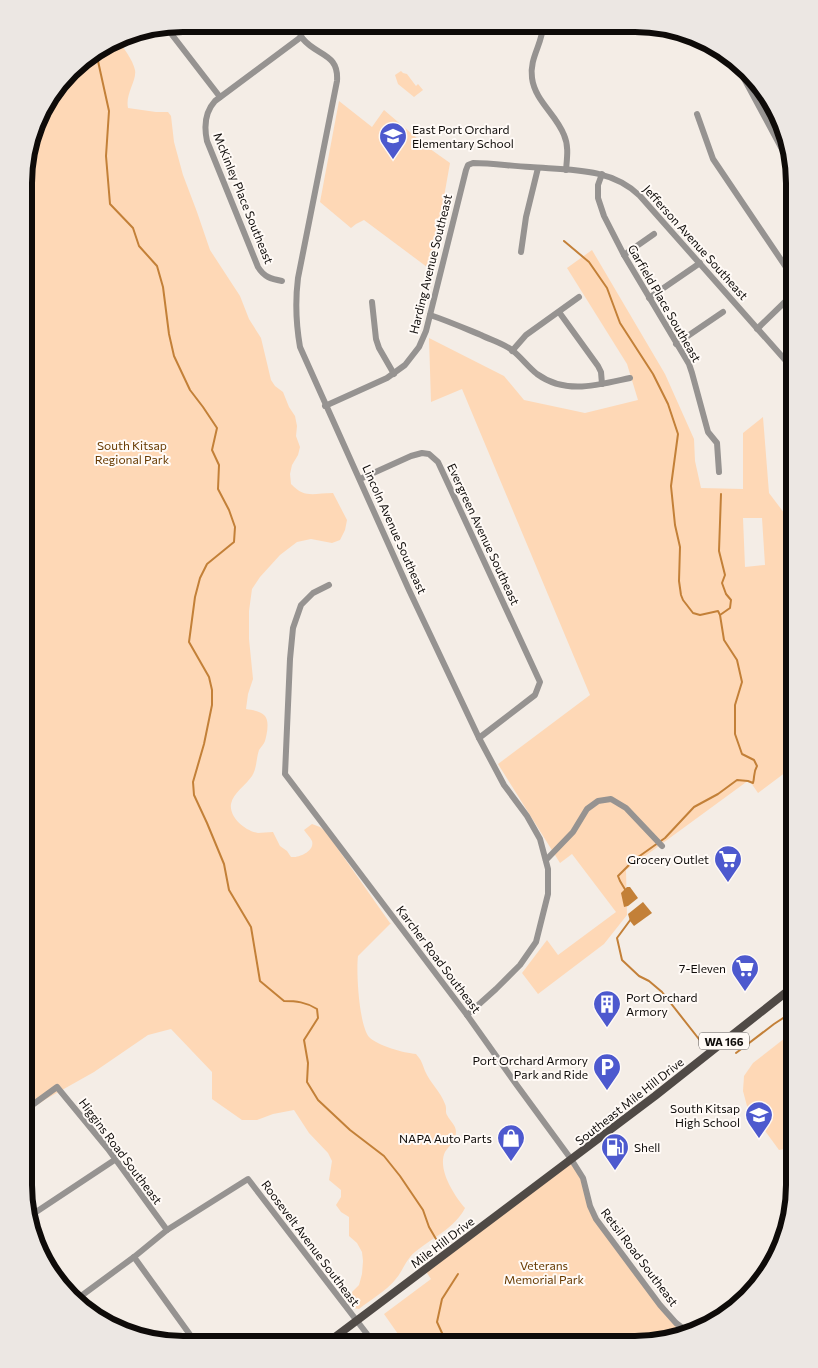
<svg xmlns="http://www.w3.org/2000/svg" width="818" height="1368" font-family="Commissioner,sans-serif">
	<rect width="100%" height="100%" fill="#f4ede6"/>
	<!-- green -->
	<g fill="#fed8b6" fill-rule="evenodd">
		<path d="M117,39C123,47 133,60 135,70C137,81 125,94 128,108L156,112H168L171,116L174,142L183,175L197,212L210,250L240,296L249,319L261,338L271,380L275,386L283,392L289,407L295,416L297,426L296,436L300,447L298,455L292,465L290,474L291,484C305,499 314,493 333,493L347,520L345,530L340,540L332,543L311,539L297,542L280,555L260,577L252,589L249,611V639L253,679L248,694L246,709C252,710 260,711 264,715C270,720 267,734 265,741C264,744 261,747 259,750C256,759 257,768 252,776C246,785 233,793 231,804C229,817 245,831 258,833C262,833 268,832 273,832L280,846L287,851L291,857C299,858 315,851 312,841C310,837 306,833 304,830L312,824L320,827L326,832L390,923H391L358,956C356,972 359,1025 369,1037C378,1046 404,1053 416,1054C422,1061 422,1063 425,1071C430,1083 441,1092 445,1104C447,1108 445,1112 447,1115C450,1121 456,1125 456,1132C456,1140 449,1146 445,1152C437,1169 454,1195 465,1208C455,1228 432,1238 415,1252C406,1259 403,1271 395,1280C387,1290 369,1301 359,1309L353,1308L348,1302L352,1292L359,1285L362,1274L363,1261L362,1252L357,1243L349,1236V1217L341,1212L336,1205L341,1197V1190L329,1180L332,1161L328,1153L309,1133L294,1110L273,1114L257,1120H242L212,1099V1072L171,1029L148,1035L94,1072L46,1099L24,1114L25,163L40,112L78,63Z"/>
		<path d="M401,71L403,73L407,74L416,86L418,84L423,90L414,97L398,84L395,75Z"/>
		<path d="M339,101L372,127L384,110L426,146L450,163L431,270L364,220L356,224L351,228L320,202Z"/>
		<path d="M592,250L665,374L694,439L695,461L701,488L743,489V433L763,417L769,493L794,526V766L758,793L749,780L626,870L627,915L604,944L538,994L522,973L547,940L558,955L616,912L572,854L560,863L498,764L590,695L462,389L431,402L429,338L504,376L524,400L585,413L638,400L627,364L567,268ZM743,518H762L765,565L745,567Z"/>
		<path d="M794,1031V1147L779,1150L747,1106L743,1091L744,1076L753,1063Z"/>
		<path d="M571,1159L578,1169L590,1206L660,1305L689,1333L635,1344H405L384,1314L431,1279L425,1270Z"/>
	</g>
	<!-- water -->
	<g fill="#c38038">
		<path d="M627,887H630L638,898L628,906L624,907L621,893Z"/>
		<path d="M643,902L652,913L634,926L630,921L628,914Z"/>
	</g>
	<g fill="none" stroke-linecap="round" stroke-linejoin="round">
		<!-- stream -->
		<g stroke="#c38038" stroke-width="2">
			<path d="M96,52L109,111L106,156L110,204L133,228L139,246L157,266L163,287L169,334L174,356L190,390L203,407L217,428L212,450L219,465L218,489L229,510L235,527L234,542L207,564L200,578L195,597L189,642L209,677L212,690V705L204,744L193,782L194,795L207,823L224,864L229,890L251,927L260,981L284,1001C296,1001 306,1002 317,1009L318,1018L304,1040L308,1063L307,1082L318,1100L350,1130L384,1156L400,1176L423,1210L429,1227L436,1239"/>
			<path d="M564,241L589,262L607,288L620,323L653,374L668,404L678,434L671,486L675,525L680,547L679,581L681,595L683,600L693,613L700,615L718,611L720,615"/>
			<path d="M720,615L730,608L731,600L726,594L722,583L725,575L719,551L721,494"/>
			<path d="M626,891L620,881L618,876L634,860L665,838L694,807L718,794L737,780L748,781L753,783C755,776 753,773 757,766L754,760L742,754L735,734V705L742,682L737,660L724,640L720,615"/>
			<path d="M631,919L617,938L622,960L639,976L649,981L662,992L702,1043"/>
			<path d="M736,1053L774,1024L794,1011"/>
			<path d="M447,1344L437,1322L442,1299L458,1274"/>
		</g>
		<!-- minor -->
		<g stroke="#969391" stroke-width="6">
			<path d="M296,24C298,29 300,35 303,39C317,56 339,53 337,81L298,278C295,302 296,324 300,347L409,590L479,738L504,785L527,816L540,839L548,869V894L536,942L520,965L496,989L467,1015"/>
			<path d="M543,25C543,43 529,58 532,78C535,101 556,114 564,135C569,146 567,158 566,170"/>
			<path d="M166,27L220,97"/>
			<path d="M733,58L790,164"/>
			<path d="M697,114L713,159L794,279"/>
			<path d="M602,174L598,185V198L604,216L624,255L689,364L692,373L708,432L717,443L719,472"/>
			<path d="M521,252L526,217L538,168"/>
			<path d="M624,255L654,234"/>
			<path d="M282,281C271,279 264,277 258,267L207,141C204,127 205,112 215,101L301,37"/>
			<path d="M649,298L700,263"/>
			<path d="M372,302L376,339L379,348L394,374"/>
			<path d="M559,312L598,366L601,372L602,384"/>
			<path d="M430,315C448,321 464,328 481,335C491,340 502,343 512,350C521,357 528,367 537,374C566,395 598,385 630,378"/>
			<path d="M757,329L790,297L794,291"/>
			<path d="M676,344L723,312"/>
			<path d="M512,351L526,335L579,297"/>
			<path d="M325,406L387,378L405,365L419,347L426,331L430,315L466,170L468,165L473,163C492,163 511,166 530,167C568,170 611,167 640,196L794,370"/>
			<path d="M360,479L411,456L422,453L429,454L438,462L540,682L535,695L479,738"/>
			<path d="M329,585L313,593L301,605L293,628L290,659L285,774L467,1015L516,1084L571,1159L583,1178L590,1206L596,1219L660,1305L676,1323L689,1333"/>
			<path d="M546,860L573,832L587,809L598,801L611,799L626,808L662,846"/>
			<path d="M24,1111L57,1087L108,1149L167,1230"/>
			<path d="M33,1214L116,1159"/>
			<path d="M134,1257L196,1343"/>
			<path d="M77,1299L134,1257L167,1230L248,1179L367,1334L368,1343"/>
		</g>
		<!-- major -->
		<path stroke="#504a46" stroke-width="8" d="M327,1343L655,1096L794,986"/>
	</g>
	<!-- icons -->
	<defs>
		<g id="school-pin" transform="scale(1.4375)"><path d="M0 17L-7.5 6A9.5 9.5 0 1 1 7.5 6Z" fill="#4d59ce" stroke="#fffaf6"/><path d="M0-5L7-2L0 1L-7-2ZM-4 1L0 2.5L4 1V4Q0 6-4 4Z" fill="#fff"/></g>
		<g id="supermarket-pin" transform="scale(1.4375)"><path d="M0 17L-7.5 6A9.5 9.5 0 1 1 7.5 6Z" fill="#4d59ce" stroke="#fffaf6"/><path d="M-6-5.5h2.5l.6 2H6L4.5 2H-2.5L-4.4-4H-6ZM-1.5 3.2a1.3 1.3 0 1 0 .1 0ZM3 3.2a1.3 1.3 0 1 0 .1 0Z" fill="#fff"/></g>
		<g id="building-pin" transform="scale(1.4375)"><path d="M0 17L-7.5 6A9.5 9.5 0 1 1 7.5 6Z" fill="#4d59ce" stroke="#fffaf6"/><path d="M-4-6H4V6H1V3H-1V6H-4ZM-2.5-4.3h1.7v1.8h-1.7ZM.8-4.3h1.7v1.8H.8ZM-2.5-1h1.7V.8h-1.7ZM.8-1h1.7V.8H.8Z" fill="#fff"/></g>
		<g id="parking-pin" transform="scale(1.4375)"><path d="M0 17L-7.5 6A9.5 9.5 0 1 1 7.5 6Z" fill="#4d59ce" stroke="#fffaf6"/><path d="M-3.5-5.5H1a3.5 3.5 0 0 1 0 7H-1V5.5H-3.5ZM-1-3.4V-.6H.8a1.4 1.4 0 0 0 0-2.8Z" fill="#fff"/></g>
		<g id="shop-pin" transform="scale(1.4375)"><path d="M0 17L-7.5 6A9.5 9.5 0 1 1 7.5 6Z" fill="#4d59ce" stroke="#fffaf6"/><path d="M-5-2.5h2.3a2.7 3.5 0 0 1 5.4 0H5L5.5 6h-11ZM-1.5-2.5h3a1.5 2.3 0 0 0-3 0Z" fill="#fff"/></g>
		<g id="fuel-pin" transform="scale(1.4375)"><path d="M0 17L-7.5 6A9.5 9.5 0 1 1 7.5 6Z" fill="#4d59ce" stroke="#fffaf6"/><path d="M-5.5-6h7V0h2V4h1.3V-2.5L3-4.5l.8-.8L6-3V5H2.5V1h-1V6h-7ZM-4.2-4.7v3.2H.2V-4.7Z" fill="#fff"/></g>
	</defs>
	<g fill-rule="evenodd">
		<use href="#school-pin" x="393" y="136"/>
		<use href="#supermarket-pin" x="728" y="859"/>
		<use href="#supermarket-pin" x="745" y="968"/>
		<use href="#building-pin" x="607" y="1004"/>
		<use href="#parking-pin" x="607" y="1067"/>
		<use href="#school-pin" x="759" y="1115"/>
		<use href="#shop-pin" x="511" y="1138"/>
		<use href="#fuel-pin" x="615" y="1147"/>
	</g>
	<g text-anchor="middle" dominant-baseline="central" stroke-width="4" stroke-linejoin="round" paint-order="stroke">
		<!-- shield labels -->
		<rect fill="#fffaf6" stroke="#565350" stroke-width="1" x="699" y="1032.5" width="50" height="17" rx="4"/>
		<g font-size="11" font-weight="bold" fill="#0e0b09">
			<text x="724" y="1041">WA 166</text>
		</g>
		<!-- poi labels -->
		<g font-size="12" fill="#0e0b09" stroke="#fffaf6" text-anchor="end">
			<text x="412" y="129" text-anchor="start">East Port Orchard<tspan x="412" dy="14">Elementary School</tspan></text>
			<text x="709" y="859">Grocery Outlet</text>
			<text x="726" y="968">7-Eleven</text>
			<text x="626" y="997" text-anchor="start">Port Orchard<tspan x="626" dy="14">Armory</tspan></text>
			<text x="588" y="1060">Port Orchard Armory<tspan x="588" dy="14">Park and Ride</tspan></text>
			<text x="740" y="1108">South Kitsap<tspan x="740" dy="14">High School</tspan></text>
			<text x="492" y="1138">NAPA Auto Parts</text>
			<text x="634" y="1147" text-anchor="start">Shell</text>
		</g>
		<!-- street labels -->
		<g font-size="12" fill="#0e0b09" stroke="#fffaf6">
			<text transform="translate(244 198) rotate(68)">McKinley Place Southeast</text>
			<text transform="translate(696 242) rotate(48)">Jefferson Avenue Southeast</text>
			<text transform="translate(430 264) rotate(-76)">Harding Avenue Southeast</text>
			<text transform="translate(665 303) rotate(60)">Garfield Place Southeast</text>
			<text transform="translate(395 529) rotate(66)">Lincoln Avenue Southeast</text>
			<text transform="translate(484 534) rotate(65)">Evergreen Avenue Southeast</text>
			<text transform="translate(439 959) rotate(53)">Karcher Road Southeast</text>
			<text transform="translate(629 1101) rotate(-38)">Southeast Mile Hill Drive</text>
			<text transform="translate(121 1151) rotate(53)">Higgins Road Southeast</text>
			<text transform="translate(442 1242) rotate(-37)">Mile Hill Drive</text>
			<text transform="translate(311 1243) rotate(53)">Roosevelt Avenue Southeast</text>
			<text transform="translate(640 1257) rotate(53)">Retsil Road Southeast</text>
		</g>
		<!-- park labels -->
		<g font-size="12" fill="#673a00" stroke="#fffaf6">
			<text x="132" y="445">South Kitsap<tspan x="132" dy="14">Regional Park</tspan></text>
			<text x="544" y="1265">Veterans<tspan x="544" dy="14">Memorial Park</tspan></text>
		</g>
	</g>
	<!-- crop -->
	<path d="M0 0H818V1368H0ZM183 32H635A151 151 0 0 1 786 183V1185A151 151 0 0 1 635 1336H183A151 151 0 0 1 32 1185V183A151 151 0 0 1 183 32Z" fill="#ece7e3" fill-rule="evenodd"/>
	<path fill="none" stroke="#0e0b09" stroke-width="6" d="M183 32H635A151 151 0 0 1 786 183V1185A151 151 0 0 1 635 1336H183A151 151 0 0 1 32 1185V183A151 151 0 0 1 183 32Z"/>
</svg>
